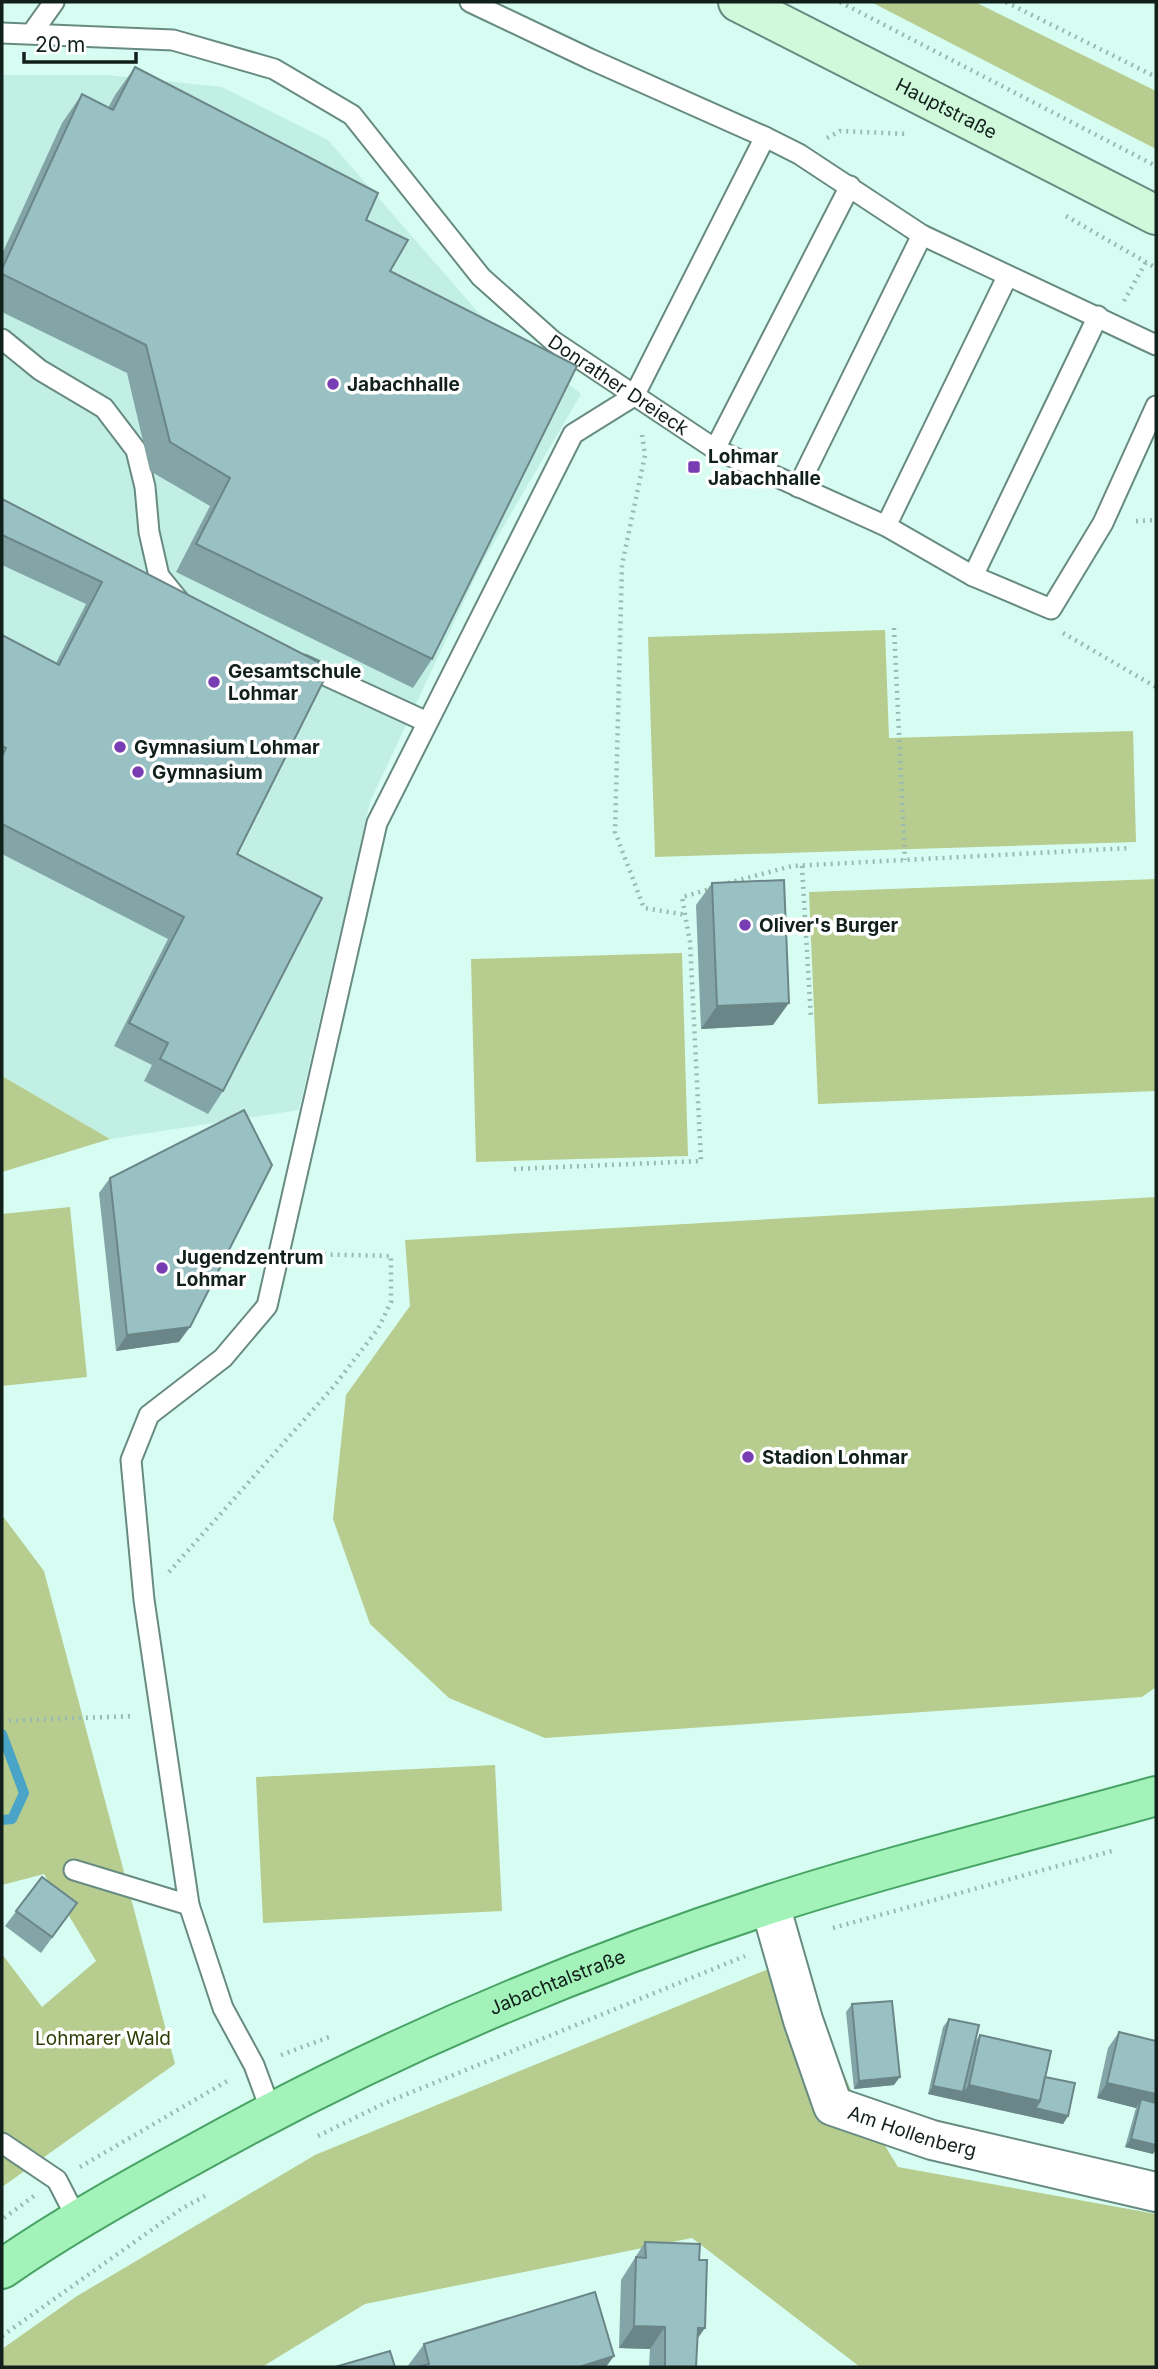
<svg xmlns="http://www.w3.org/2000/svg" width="1158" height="2369" font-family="Inter,sans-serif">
	<rect width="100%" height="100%" fill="#d7fdf2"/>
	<!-- built -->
	<path fill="#c2efe3" d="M2,75H108L222,87L328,140L478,312L581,394L482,563L370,802L299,1110L110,1139L2,1076Z"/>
	<!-- green -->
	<g fill="#b6cd8f">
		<path d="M871,2H975L1156,91V149Z"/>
		<path d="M885,630L889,738L1133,731L1136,842L655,857L648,637Z"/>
		<path d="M1156,879V1091L818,1104L809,892Z"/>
		<path d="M682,953L688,1156L476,1162L471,959Z"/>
		<path d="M2,1076L110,1139L2,1172Z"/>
		<path d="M1156,1197V1687L1142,1697L545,1738L449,1698L370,1624L333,1519L346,1395L410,1306L405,1240Z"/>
		<path d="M70,1207L87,1377L2,1386V1214Z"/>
		<path d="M2,1515L44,1571L175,2064L2,2187V1954L42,2007L96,1961L44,1874L2,1885Z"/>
		<path d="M495,1765L502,1911L263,1923L256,1777Z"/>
		<path d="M805,1954L815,2008L851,2090L898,2167L1156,2214V2367H860L692,2238L365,2304L262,2367H2V2349L77,2296L315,2155Z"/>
	</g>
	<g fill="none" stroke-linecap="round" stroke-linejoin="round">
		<!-- stream -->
		<path stroke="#49a4c8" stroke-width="10" d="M2,1734L24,1793L12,1819L2,1820"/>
		<!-- service casing -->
		<g stroke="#688b81" stroke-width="23">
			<g id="service">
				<path d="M470,2L590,59L765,137L799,154L922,235L1156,345"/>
				<path id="s1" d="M2,33L173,40L274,69L352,115L481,277L553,341L715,449L886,526L973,576L1051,609L1103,523L1156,406"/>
				<path d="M32,33L54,2"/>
				<path d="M2,339L40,370L104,408L136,450L145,487L149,532L159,576L180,602"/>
				<path d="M715,449L850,186"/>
				<path d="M798,487L922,235"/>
				<path d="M886,526L1007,277"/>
				<path d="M973,576L1098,316"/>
				<path d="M303,665L427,722"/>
				<path d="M74,1870L189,1905"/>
				<path d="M271,2111L254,2065L223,2008L189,1905L144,1600L131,1460L149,1415L223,1358L267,1306L377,823L573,434L634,396L765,137"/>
				<path d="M2,2143L57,2180L77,2219"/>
			</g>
		</g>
		<!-- minor casing -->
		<g stroke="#688b81" stroke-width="42">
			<g id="minor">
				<path id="s2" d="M770,1905L803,2020L833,2106L932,2140L1156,2192"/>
			</g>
		</g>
		<!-- secondary casing -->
		<g stroke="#688b81" stroke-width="42">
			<g id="secondary">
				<path id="s3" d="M738,2L1156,215"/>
			</g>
		</g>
		<!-- primary casing -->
		<g stroke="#47a364" stroke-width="42">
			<g id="primary">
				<path id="s4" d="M2,2269C62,2227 126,2191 191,2156C375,2053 568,1970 768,1905C895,1864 1027,1832 1156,1796"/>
			</g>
		</g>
		<!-- path -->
		<g stroke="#9ab9b0" stroke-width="4.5" stroke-dasharray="2 5" stroke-linecap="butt">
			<path d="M840,2L1156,166"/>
			<path d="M1006,2L1156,77"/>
			<path d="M827,138L840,131L908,134"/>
			<path d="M1066,216L1156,268"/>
			<path d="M1124,301L1146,262"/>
			<path d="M642,435L645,455L622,565L615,832L644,908L687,915"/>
			<path d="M1136,521L1156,520"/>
			<path d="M894,628L905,860"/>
			<path d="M1063,633L1156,687"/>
			<path d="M802,866L811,1019"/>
			<path d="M728,883L792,866L1130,848"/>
			<path d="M514,1169L701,1161L690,942L682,897L710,889"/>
			<path d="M169,1572L334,1386L378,1329L391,1302V1256L306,1254"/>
			<path d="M2,1721L134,1716"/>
			<path d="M833,1928L1112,1851"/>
			<path d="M281,2055L332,2036"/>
			<path d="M318,2136L385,2103L745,1956"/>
			<path d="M80,2167L229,2080"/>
			<path d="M4,2218L34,2196"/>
			<path d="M2,2336L181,2209L205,2196"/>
		</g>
		<!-- service -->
		<use href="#service" stroke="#fff" stroke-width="19"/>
		<!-- minor -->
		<use href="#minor" stroke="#fff" stroke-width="38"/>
		<!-- secondary -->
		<use href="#secondary" stroke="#d0f9dc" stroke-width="38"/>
		<!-- primary -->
		<use href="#primary" stroke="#a2f2b9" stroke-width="38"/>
	</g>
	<!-- wall -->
	<g fill="#84a5a8">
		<path d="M135,67L366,220L390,271L432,659L413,688L176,572L210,506L150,471L127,373L2,312V254L62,123L82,94L108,108L115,95Z"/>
		<path d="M2,499L330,668L237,854L223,1091L208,1114L144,1081L152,1065L114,1046L168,939L2,854V635L56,663L86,604L2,565Z"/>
		<path d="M712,883L773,1025L701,1029L696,905Z"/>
		<path d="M110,1178L179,1342L116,1351L99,1193Z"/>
		<path d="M42,1877L77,1903L41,1953L5,1926Z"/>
		<path d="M852,2004L894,2085L854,2089L846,2012Z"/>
		<path d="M949,2019L975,2042L980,2035L1045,2077L1068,2116L1063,2124L928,2094L943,2027Z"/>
		<path d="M1119,2032L1156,2041V2099L1154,2102L1153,2154L1125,2147L1136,2108L1097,2098L1108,2048Z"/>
		<path d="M645,2242L697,2339L696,2367H649L650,2349L619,2348L621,2280Z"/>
		<path d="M424,2344L606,2367H407Z"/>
	</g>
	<!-- shaded-wall -->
	<g fill="#6b8688">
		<path d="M789,1003L773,1025L701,1029L717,1006Z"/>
		<path d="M190,1327L179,1342L116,1351L127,1335Z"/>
		<path d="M900,2077L894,2085L854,2089L859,2081Z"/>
		<path d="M1107,2083L1156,2094V2099L1148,2110L1141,2099L1136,2108L1097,2098Z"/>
		<path d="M969,2085L1040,2101L1068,2116L1063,2124L928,2094L933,2086L963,2092Z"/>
		<path d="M1131,2139L1156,2145V2149L1153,2154L1125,2147Z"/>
		<path d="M634,2326L665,2327L650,2349L619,2348Z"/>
		<path d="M698,2328H705L689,2351Z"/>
		<path d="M614,2356L606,2367H579Z"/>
	</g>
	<!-- building -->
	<g fill="#99c0c3" stroke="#6b8688" stroke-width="2">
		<path d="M135,67L378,193L366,220L408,240L390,271L577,366L432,659L196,544L230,478L170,442L146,345L2,274V269L82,94L113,110Z"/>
		<path d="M2,499L330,668L237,854L322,898L223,1091L160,1059L168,1043L129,1023L184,917L2,824V756L6,748L2,746V635L59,665L102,582L2,535Z"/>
		<path d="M784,880L789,1003L717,1006L712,883Z"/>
		<path d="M244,1110L272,1165L190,1327L127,1335L110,1178Z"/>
		<path d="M42,1877L77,1903L52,1937L16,1911Z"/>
		<path d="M892,2001L900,2077L859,2081L852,2004Z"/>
		<path d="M949,2019L979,2025L963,2092L933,2086Z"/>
		<path d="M1119,2032L1156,2041V2094L1107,2083Z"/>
		<path d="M980,2035L1051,2051L1040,2101L969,2085Z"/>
		<path d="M1045,2077L1075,2083L1068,2116L1035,2108L1040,2101Z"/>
		<path d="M1141,2099L1156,2103V2145L1131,2139Z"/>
		<path d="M645,2242L700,2244L699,2260H707L705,2328H698L696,2367H665V2327L634,2326L636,2257L646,2258Z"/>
		<path d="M595,2292L614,2356L579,2367H417L429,2364L424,2344Z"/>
		<path d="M390,2351L395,2367H335Z"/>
	</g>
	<!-- markers -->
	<g fill="#793db3" stroke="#fff" stroke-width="2.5">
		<circle cx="333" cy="384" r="7"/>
		<rect x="687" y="460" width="14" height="14" rx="3.5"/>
		<circle cx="214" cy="682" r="7"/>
		<circle cx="120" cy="747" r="7"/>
		<circle cx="138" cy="772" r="7"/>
		<circle cx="745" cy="925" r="7"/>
		<circle cx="162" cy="1268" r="7"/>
		<circle cx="748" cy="1457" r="7"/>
	</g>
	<g text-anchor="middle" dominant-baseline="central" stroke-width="7" stroke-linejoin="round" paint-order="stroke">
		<!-- street labels -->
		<g font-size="19" fill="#12201c" stroke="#fff">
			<text stroke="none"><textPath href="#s3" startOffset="234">Hauptstraße</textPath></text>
			<text stroke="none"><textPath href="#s1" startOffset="749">Donrather Dreieck</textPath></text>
			<text stroke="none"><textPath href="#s4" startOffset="626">Jabachtalstraße</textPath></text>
			<text stroke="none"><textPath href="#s2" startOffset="294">Am Hollenberg</textPath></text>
		</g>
		<!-- poi labels -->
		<g font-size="19" font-weight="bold" fill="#12201c" stroke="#fff" text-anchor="start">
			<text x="347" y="384">Jabachhalle</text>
			<text x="708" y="456">Lohmar<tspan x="708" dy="22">Jabachhalle</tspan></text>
			<text x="228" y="671">Gesamtschule<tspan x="228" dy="22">Lohmar</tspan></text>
			<text x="134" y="747">Gymnasium Lohmar</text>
			<text x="152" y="772">Gymnasium</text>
			<text x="759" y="925">Oliver's Burger</text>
			<text x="176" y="1257">Jugendzentrum<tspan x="176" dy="22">Lohmar</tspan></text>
			<text x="762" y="1457">Stadion Lohmar</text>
		</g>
		<!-- park labels -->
		<g font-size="19" fill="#2f3e07" stroke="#fff">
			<text x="103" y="2038">Lohmarer Wald</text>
		</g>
	</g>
	<!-- border -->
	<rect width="1158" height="2369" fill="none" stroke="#12201c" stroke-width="7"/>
	<!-- scale -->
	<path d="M24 52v10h112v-10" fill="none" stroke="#12201c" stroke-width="3.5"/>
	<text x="35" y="52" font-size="21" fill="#12201c" stroke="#ffffff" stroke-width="5" paint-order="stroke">20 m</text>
</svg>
